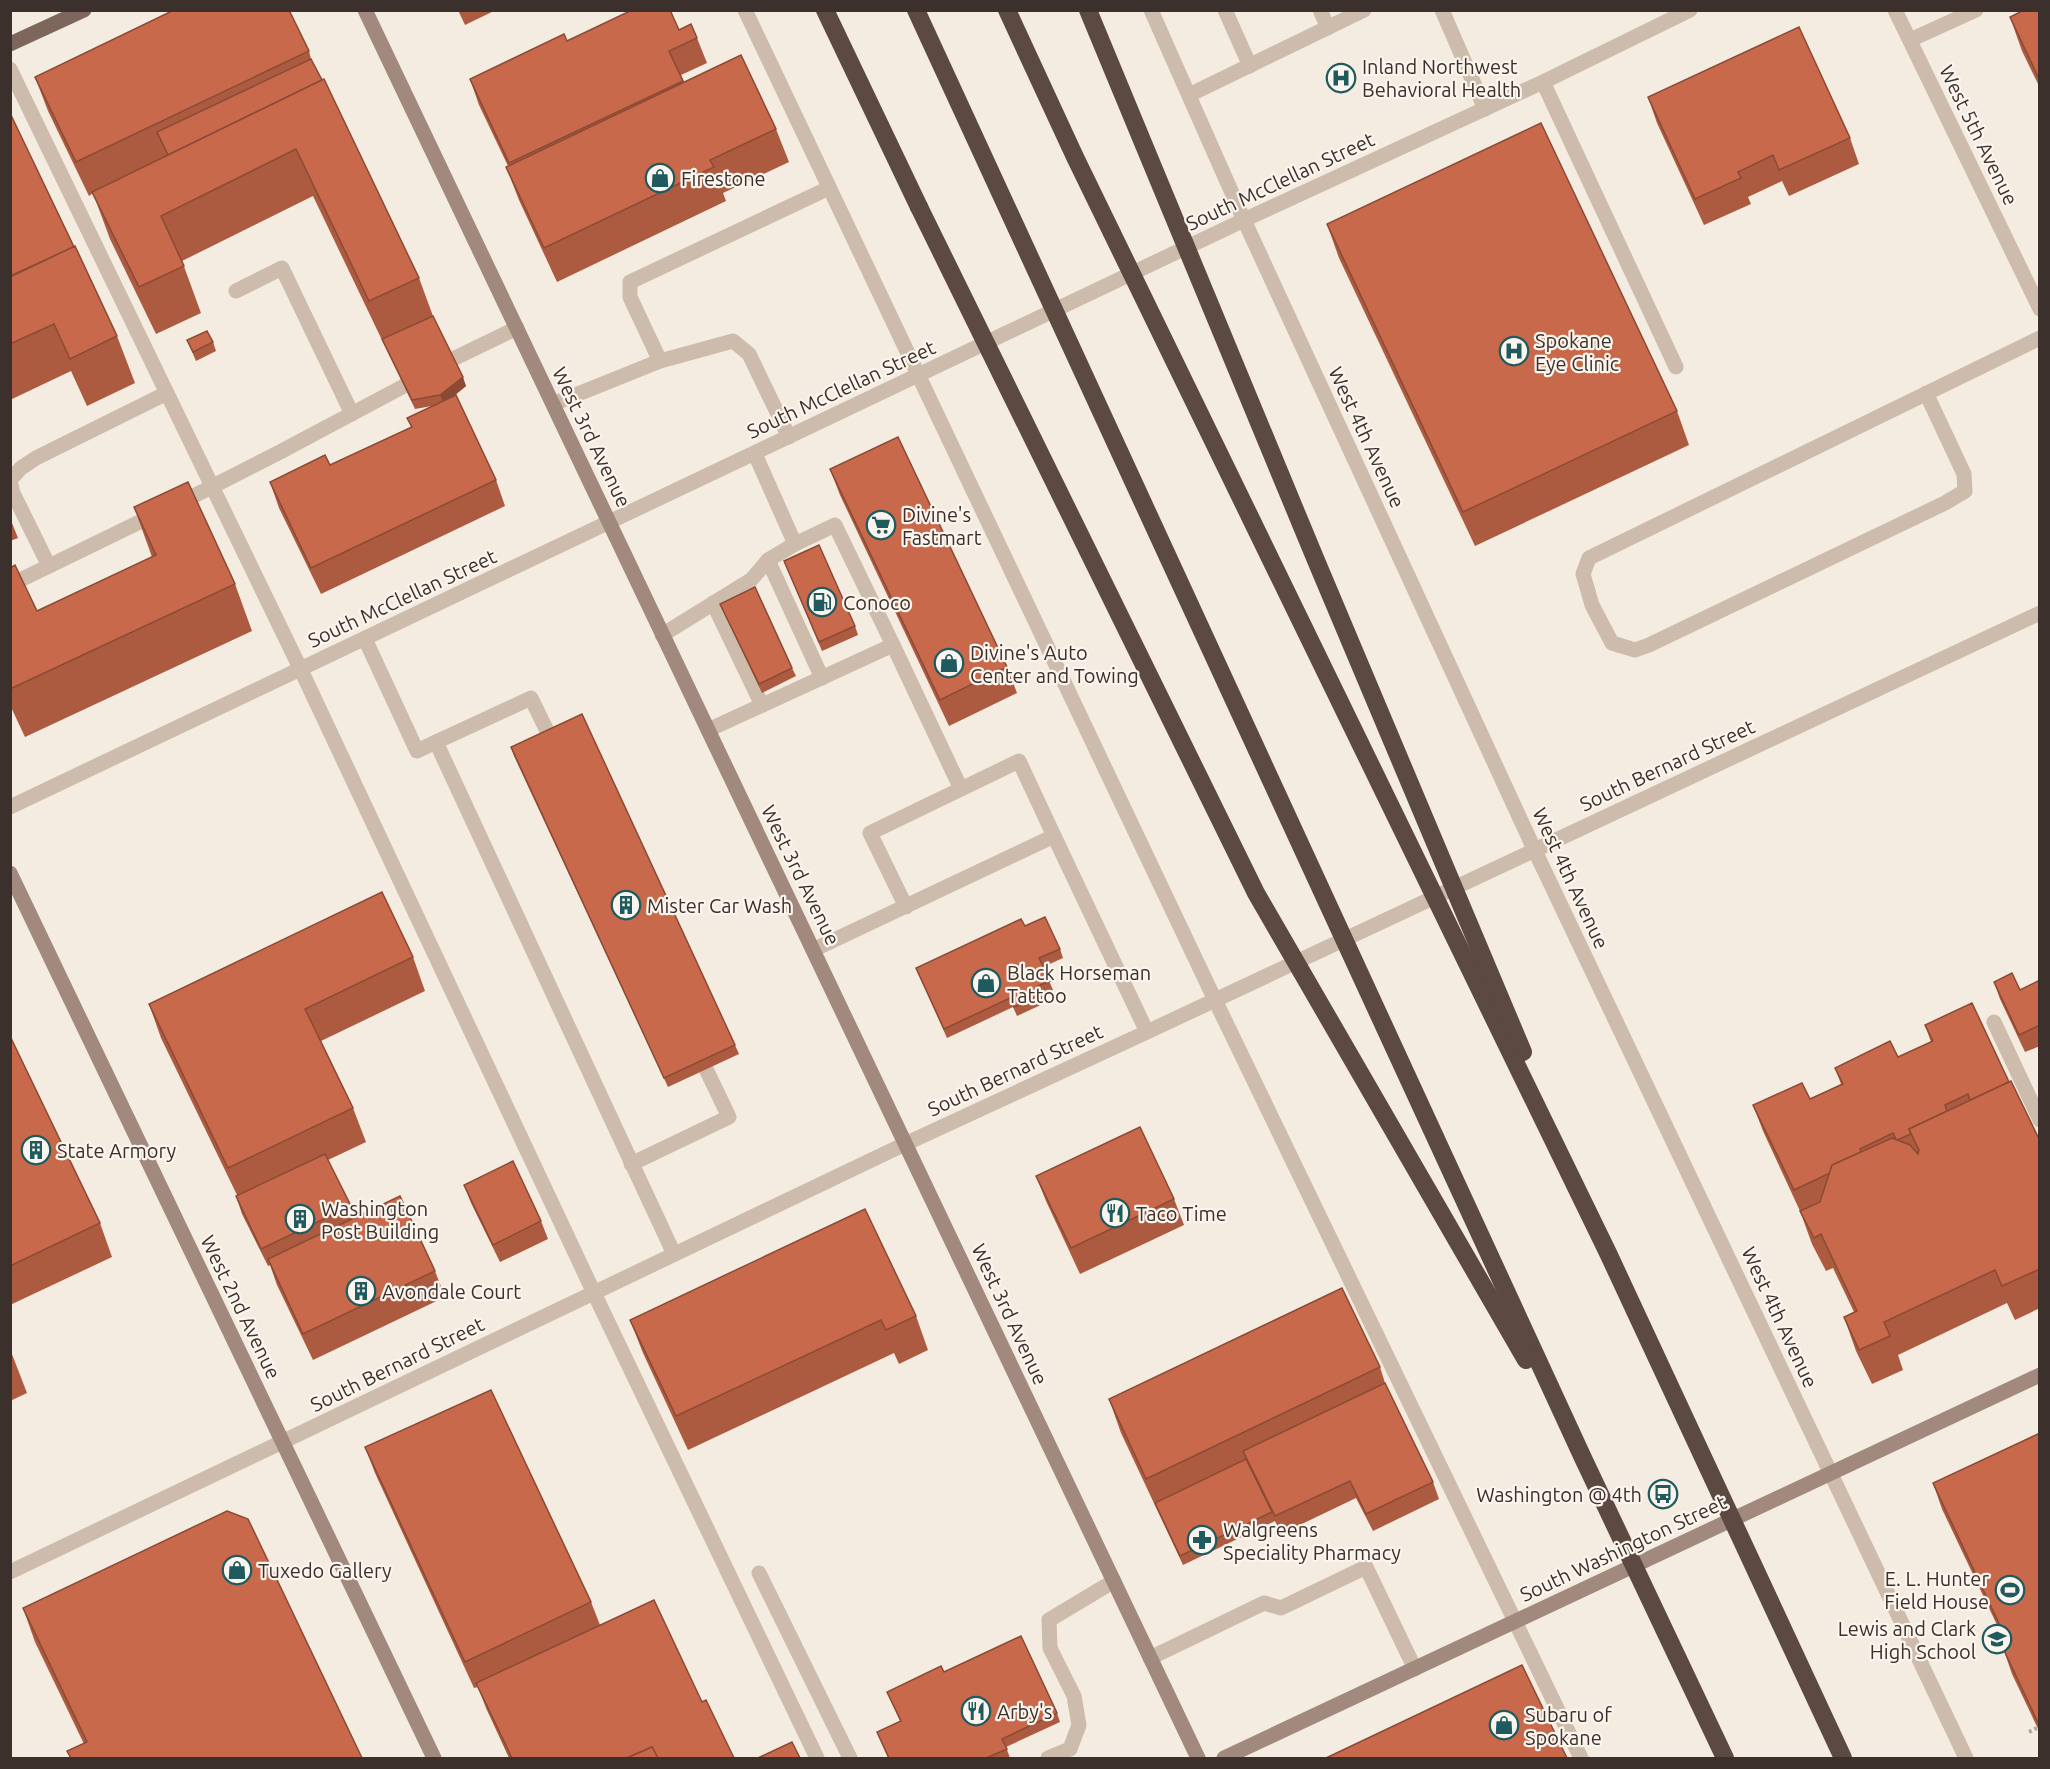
<svg xmlns="http://www.w3.org/2000/svg" width="2050" height="1769" font-family="Ubuntu,sans-serif">
	<rect width="100%" height="100%" fill="#f4ebe1"/>
	<g fill="none" stroke-linecap="round" stroke-linejoin="round">
		<!-- path -->
		<path stroke="#b9a596" stroke-width="4" stroke-dasharray="3 3" stroke-linecap="butt" d="M2029,1732L2037,1728"/>
		<!-- service -->
		<g stroke="#cdbbac" stroke-width="15">
			<path d="M745,10L1215,1000L1581,1758"/>
			<path d="M1225,10L1250,66"/>
			<path d="M1320,10L1328,28"/>
			<path d="M1442,10L1485,109"/>
			<path d="M1910,40L1976,10"/>
			<path d="M10,69L301,670L594,1293L817,1758"/>
			<path d="M1543,82L1676,367"/>
			<path d="M1189,95L1364,10"/>
			<path d="M236,291L282,268L352,414"/>
			<path d="M453,359L517,328"/>
			<path d="M660,361L630,297V282L829,188"/>
			<path d="M1926,393L1964,474L1965,491L1945,503L1649,645L1635,650L1612,643L1592,605L1583,574L1589,558L2040,338"/>
			<path d="M553,404L660,361L733,341L749,354L789,437"/>
			<path d="M755,454L795,544"/>
			<path d="M10,480L21,468L36,458L167,393"/>
			<path d="M10,481L13,493L49,566"/>
			<path d="M178,504L280,452L404,386"/>
			<path d="M768,560L822,678"/>
			<path d="M10,585L156,514"/>
			<path d="M713,603L762,705"/>
			<path d="M662,635L751,580L768,560L795,544L835,525L893,645"/>
			<path d="M365,639L417,751L436,742L674,1254"/>
			<path d="M708,730L893,645L961,789"/>
			<path d="M436,742L531,698L551,739"/>
			<path d="M1054,836L1147,1032"/>
			<path d="M813,950L1054,836L1019,761L870,833L906,907"/>
			<path d="M1994,1022L2040,1120"/>
			<path d="M631,1164L729,1117L706,1069"/>
			<path d="M759,1573L850,1758"/>
			<path d="M1150,1658L1264,1603L1281,1608L1366,1567L1415,1669"/>
			<path d="M1048,1758L1070,1749L1079,1725L1074,1696L1050,1648L1049,1620L1114,1581"/>
		</g>
		<!-- minor -->
		<g stroke="#cdbbac" stroke-width="15">
			<path d="M1895,10L2040,309"/>
			<path d="M10,807L1244,220L1543,82L1690,10"/>
			<path d="M10,1572L905,1144L1147,1032L2040,613"/>
		</g>
		<!-- tertiary -->
		<path stroke="#cdbbac" stroke-width="15" d="M1151,10L1244,220L1535,851L1966,1758"/>
		<!-- secondary -->
		<g stroke="#a18a7d" stroke-width="15">
			<path d="M365,10L1198,1758"/>
			<path d="M10,873L434,1758"/>
			<path d="M1224,1758L2040,1375"/>
		</g>
		<!-- primary -->
		<path stroke="#7d675c" stroke-width="15" d="M10,44L84,10"/>
		<!-- motorway -->
		<path stroke="#5c4a42" stroke-width="18" d="M825,10L919,207"/>
		<!-- motorway-bridge -->
		<g stroke="#5c4a42" stroke-width="18">
			<path d="M916,10L1583,1458L1725,1758"/>
			<path d="M1007,10L1075,157L1608,1253L1843,1758"/>
			<path d="M1088,10L1315,558L1523,1052"/>
			<path d="M919,207L1256,893L1526,1360"/>
		</g>
	</g>
	<!-- wall -->
	<g fill="#ac5a40">
		<path d="M458,10H496L465,25Z"/>
		<path d="M2040,10V88L2022,51L2010,17Z"/>
		<path d="M679,30L697,38L707,63L681,75L684,82L776,129L789,162L723,193L726,201L557,282L519,200L506,167L508,166L479,105L470,79L567,41Z"/>
		<path d="M309,51L311,59L419,278L433,316L466,386L455,395L496,480L505,506L321,594L279,508L270,482L330,465L411,427L407,418L432,406L415,409L313,196L182,261L201,313L156,334L110,239L93,193L89,196L48,111L35,77Z"/>
		<path d="M1648,97L1850,138L1859,164L1789,196L1782,181L1748,197L1751,204L1704,225L1657,123Z"/>
		<path d="M10,113L74,247L117,336L135,383L87,406L71,371L10,400Z"/>
		<path d="M1327,224L1677,411L1689,445L1475,546L1339,258Z"/>
		<path d="M187,340L213,342L216,351L196,361Z"/>
		<path d="M830,469L1007,667L1017,693L949,726L840,495Z"/>
		<path d="M134,507L235,584L252,631L25,737L10,705V568L37,611L152,557Z"/>
		<path d="M10,518L18,538L10,541Z"/>
		<path d="M784,561L855,626L858,635L822,651Z"/>
		<path d="M720,604L792,668L796,676L762,693L724,613Z"/>
		<path d="M511,747L735,1045L739,1054L668,1087L514,756Z"/>
		<path d="M1025,926L1060,949L1063,958L1043,967L1053,990L1042,995L1045,1003L1017,1016L1013,1007L947,1038L916,968Z"/>
		<path d="M413,957L425,991L321,1041L353,1108L366,1142L328,1160L351,1206L355,1218L435,1271L445,1297L313,1360L277,1285L270,1265L268,1266L242,1214L236,1196L237,1195L161,1038L149,1004Z"/>
		<path d="M2040,980V1046L2025,1052L2000,999L1994,982L2020,990Z"/>
		<path d="M1925,1025L2009,1082L2040,1141V1308L2015,1320L2007,1303L1898,1355L1903,1370L1872,1384L1856,1351L1844,1317L1854,1312L1833,1268L1826,1271L1812,1244L1800,1211L1763,1131L1753,1105L1810,1099L1841,1084L1835,1068L1898,1057L1931,1042Z"/>
		<path d="M10,1036L100,1223L112,1257L10,1305Z"/>
		<path d="M1036,1176L1174,1199L1184,1225L1080,1274L1046,1201Z"/>
		<path d="M464,1185L541,1221L548,1239L500,1262L471,1203Z"/>
		<path d="M916,1316L928,1350L899,1364L894,1353L688,1450L643,1353L630,1320Z"/>
		<path d="M10,1349L27,1393L10,1401Z"/>
		<path d="M1380,1367L1385,1383L1433,1482L1439,1499L1373,1531L1356,1498L1281,1534L1275,1521L1183,1565L1121,1433L1109,1399Z"/>
		<path d="M2040,1433V1733L2012,1674L2003,1648L2007,1646L1942,1509L1933,1483Z"/>
		<path d="M365,1447L591,1602L600,1625L702,1702L734,1758H509L486,1708L478,1687L474,1688L375,1473Z"/>
		<path d="M23,1608L362,1758H70L67,1751L84,1744L35,1642Z"/>
		<path d="M944,1672L1057,1713L1060,1722L1006,1747L1010,1758H888L877,1732L900,1721L887,1692Z"/>
	</g>
	<!-- shaded-wall -->
	<path fill="#8c4a34" d="M463,377L466,386L444,404L440,395Z"/>
	<!-- building -->
	<g fill="#c8694b" stroke="#8c4a34" stroke-width="1.5">
		<path d="M174,10H289L309,51L76,162L35,77Z"/>
		<path d="M632,10H670L679,30L691,24L697,38L669,51L683,81L509,163L470,79L564,34L567,41Z"/>
		<path d="M2024,10H2040V81L2010,17Z"/>
		<path d="M1799,27L1850,138L1779,170L1773,155L1738,172L1741,178L1695,199L1648,97Z"/>
		<path d="M741,55L776,129L710,160L714,167L544,248L506,167Z"/>
		<path d="M311,59L322,80L168,155L157,132Z"/>
		<path d="M324,79L419,278L369,301L296,149L161,216L184,266L139,287L92,192Z"/>
		<path d="M10,113L74,247L10,276Z"/>
		<path d="M1541,123L1677,411L1463,512L1327,224Z"/>
		<path d="M75,246L117,336L70,359L54,324L10,344V277Z"/>
		<path d="M433,316L463,377L440,395L412,400L382,339Z"/>
		<path d="M207,331L213,342L193,352L187,340Z"/>
		<path d="M456,395L496,480L311,568L270,482L325,455L330,465L412,427L407,418Z"/>
		<path d="M898,437L1007,667L940,700L830,469Z"/>
		<path d="M188,482L235,584L10,689V568L15,565L37,611L156,555L134,507Z"/>
		<path d="M819,545L855,626L819,642L784,561Z"/>
		<path d="M755,587L792,668L759,684L720,604Z"/>
		<path d="M582,714L735,1045L664,1078L511,747Z"/>
		<path d="M382,892L413,957L305,1009L353,1108L228,1168L149,1004Z"/>
		<path d="M1045,917L1060,949L1039,958L1050,981L1038,986L1042,994L1014,1007L1010,998L944,1029L916,968L1021,919L1025,926Z"/>
		<path d="M2012,973L2020,990L2040,980V1025L2019,1035L1994,982Z"/>
		<path d="M1972,1003L2009,1082L1970,1100L1968,1094L1945,1105L1947,1111L1909,1129L1911,1134L1897,1140L1896,1139L1893,1133L1860,1149L1861,1152L1832,1165L1830,1173L1794,1190L1753,1105L1802,1083L1810,1099L1843,1084L1835,1068L1890,1041L1898,1057L1933,1041L1925,1025Z"/>
		<path d="M10,1036L100,1223L10,1266Z"/>
		<path d="M2011,1081L2040,1141V1269L2002,1286L1995,1270L1884,1322L1890,1336L1859,1350L1844,1317L1857,1311L1821,1234L1814,1238L1800,1211L1820,1202L1832,1165L1892,1138L1910,1145L1918,1154L1919,1150L1909,1129Z"/>
		<path d="M1140,1127L1174,1199L1071,1248L1036,1176Z"/>
		<path d="M325,1154L351,1206L261,1249L236,1196Z"/>
		<path d="M513,1161L541,1221L493,1245L464,1185Z"/>
		<path d="M400,1196L435,1271L303,1334L268,1259Z"/>
		<path d="M865,1209L916,1316L886,1330L881,1320L676,1416L630,1320Z"/>
		<path d="M1342,1288L1380,1367L1146,1479L1109,1399Z"/>
		<path d="M1385,1383L1433,1482L1366,1514L1350,1481L1275,1516L1243,1451Z"/>
		<path d="M491,1390L591,1602L465,1662L365,1447Z"/>
		<path d="M2040,1433V1727L2003,1648L2009,1645L1933,1483Z"/>
		<path d="M1246,1459L1272,1512L1180,1556L1155,1503Z"/>
		<path d="M227,1511L248,1519L362,1758H71L67,1751L87,1742L23,1608Z"/>
		<path d="M654,1600L702,1702L706,1700L734,1758H658L652,1747L627,1758H512L476,1683Z"/>
		<path d="M1021,1636L1057,1713L1002,1739L1007,1749L986,1758H889L877,1732L901,1721L887,1692L941,1666L944,1672Z"/>
		<path d="M1522,1665L1567,1758H1326Z"/>
		<path d="M792,1742L800,1758H758Z"/>
		<path d="M652,1747L658,1758H627Z"/>
	</g>
	<!-- icons -->
	<defs>
		<g id="hospital-ring" transform="scale(1.5)"><circle r="9.5" fill="#fbf5ee" stroke="#1f5a5e" stroke-width="1.5"/><path d="M-5-5h3v3.5h4V-5h3V5h-3V1.5h-4V5h-3Z" fill="#1f5a5e"/></g>
		<g id="shop-ring" transform="scale(1.5)"><circle r="9.5" fill="#fbf5ee" stroke="#1f5a5e" stroke-width="1.5"/><path d="M-5-2.5h2.3a2.7 3.5 0 0 1 5.4 0H5L5.5 6h-11ZM-1.5-2.5h3a1.5 2.3 0 0 0-3 0Z" fill="#1f5a5e"/></g>
		<g id="supermarket-ring" transform="scale(1.5)"><circle r="9.5" fill="#fbf5ee" stroke="#1f5a5e" stroke-width="1.5"/><path d="M-6-5.5h2.5l.6 2H6L4.5 2H-2.5L-4.4-4H-6ZM-1.5 3.2a1.3 1.3 0 1 0 .1 0ZM3 3.2a1.3 1.3 0 1 0 .1 0Z" fill="#1f5a5e"/></g>
		<g id="fuel-ring" transform="scale(1.5)"><circle r="9.5" fill="#fbf5ee" stroke="#1f5a5e" stroke-width="1.5"/><path d="M-5.5-6h7V0h2V4h1.3V-2.5L3-4.5l.8-.8L6-3V5H2.5V1h-1V6h-7ZM-4.2-4.7v3.2H.2V-4.7Z" fill="#1f5a5e"/></g>
		<g id="building-ring" transform="scale(1.5)"><circle r="9.5" fill="#fbf5ee" stroke="#1f5a5e" stroke-width="1.5"/><path d="M-4-6H4V6H1V3H-1V6H-4ZM-2.5-4.3h1.7v1.8h-1.7ZM.8-4.3h1.7v1.8H.8ZM-2.5-1h1.7V.8h-1.7ZM.8-1h1.7V.8H.8Z" fill="#1f5a5e"/></g>
		<g id="restaurant-ring" transform="scale(1.5)"><circle r="9.5" fill="#fbf5ee" stroke="#1f5a5e" stroke-width="1.5"/><path d="M-5-6h1v4h1v-4h1v4h1v-4h1v5L-1.5 .5V6h-2V.5L-5-1ZM5-6V6H3V1.5H1.5Q1.5-4 5-6Z" fill="#1f5a5e"/></g>
		<g id="bus-ring" transform="scale(1.5)"><circle r="9.5" fill="#fbf5ee" stroke="#1f5a5e" stroke-width="1.5"/><path d="M-5-6H5V4H4V6H2V4H-2V6H-4V4H-5ZM-3.5-4V0h7V-4ZM-3.5 1.2v1.5H-2V1.2ZM2 1.2v1.5H3.5V1.2Z" fill="#1f5a5e"/></g>
		<g id="pharmacy-ring" transform="scale(1.5)"><circle r="9.5" fill="#fbf5ee" stroke="#1f5a5e" stroke-width="1.5"/><path d="M-2-6h4v4h4v4h-4v4h-4v-4h-4v-4h4Z" fill="#1f5a5e"/></g>
		<g id="stadium-ring" transform="scale(1.5)"><circle r="9.5" fill="#fbf5ee" stroke="#1f5a5e" stroke-width="1.5"/><path d="M0-5a6.5 5 0 1 0 0 10a6.5 5 0 1 0 0-10ZM-3.5-1.8h7v3.6h-7Z" fill="#1f5a5e"/></g>
		<g id="school-ring" transform="scale(1.5)"><circle r="9.5" fill="#fbf5ee" stroke="#1f5a5e" stroke-width="1.5"/><path d="M0-5L7-2L0 1L-7-2ZM-4 1L0 2.5L4 1V4Q0 6-4 4Z" fill="#1f5a5e"/></g>
	</defs>
	<g fill-rule="evenodd">
		<use href="#hospital-ring" x="1341" y="78"/>
		<use href="#shop-ring" x="660" y="178"/>
		<use href="#hospital-ring" x="1514" y="351"/>
		<use href="#supermarket-ring" x="881" y="525"/>
		<use href="#fuel-ring" x="822" y="602"/>
		<use href="#shop-ring" x="949" y="663"/>
		<use href="#building-ring" x="626" y="905"/>
		<use href="#shop-ring" x="986" y="983"/>
		<use href="#building-ring" x="36" y="1150"/>
		<use href="#restaurant-ring" x="1115" y="1213"/>
		<use href="#building-ring" x="300" y="1219"/>
		<use href="#building-ring" x="361" y="1291"/>
		<use href="#bus-ring" x="1663" y="1494"/>
		<use href="#pharmacy-ring" x="1202" y="1540"/>
		<use href="#shop-ring" x="237" y="1570"/>
		<use href="#stadium-ring" x="2010" y="1590"/>
		<use href="#school-ring" x="1997" y="1639"/>
		<use href="#restaurant-ring" x="976" y="1711"/>
		<use href="#shop-ring" x="1504" y="1725"/>
	</g>
	<g text-anchor="middle" dominant-baseline="central" stroke-width="4.5" stroke-linejoin="round" paint-order="stroke">
		<!-- poi labels -->
		<g font-size="20" fill="#3b302b" stroke="#fbf5ee" text-anchor="start">
			<text x="1362" y="66">Inland Northwest<tspan x="1362" dy="23">Behavioral Health</tspan></text>
			<text x="681" y="178">Firestone</text>
			<text x="1535" y="340">Spokane<tspan x="1535" dy="23">Eye Clinic</tspan></text>
			<text x="902" y="514">Divine's<tspan x="902" dy="23">Fastmart</tspan></text>
			<text x="843" y="602">Conoco</text>
			<text x="970" y="652">Divine's Auto<tspan x="970" dy="23">Center and Towing</tspan></text>
			<text x="647" y="905">Mister Car Wash</text>
			<text x="1007" y="972">Black Horseman<tspan x="1007" dy="23">Tattoo</tspan></text>
			<text x="57" y="1150">State Armory</text>
			<text x="321" y="1208">Washington<tspan x="321" dy="23">Post Building</tspan></text>
			<text x="1136" y="1213">Taco Time</text>
			<text x="382" y="1291">Avondale Court</text>
			<text x="1642" y="1494" text-anchor="end">Washington @ 4th</text>
			<text x="1223" y="1529">Walgreens<tspan x="1223" dy="23">Speciality Pharmacy</tspan></text>
			<text x="258" y="1570">Tuxedo Gallery</text>
			<text x="1989" y="1578" text-anchor="end">E. L. Hunter<tspan x="1989" dy="23">Field House</tspan></text>
			<text x="1976" y="1628" text-anchor="end">Lewis and Clark<tspan x="1976" dy="23">High School</tspan></text>
			<text x="997" y="1711">Arby's</text>
			<text x="1525" y="1714">Subaru of<tspan x="1525" dy="23">Spokane</tspan></text>
		</g>
		<!-- street labels -->
		<g font-size="20" fill="#3b302b" stroke="#fbf5ee">
			<text transform="translate(1979 135) rotate(64)">West 5th Avenue</text>
			<text transform="translate(1280 181) rotate(-25)">South McClellan Street</text>
			<text transform="translate(841 389) rotate(-25)">South McClellan Street</text>
			<text transform="translate(592 437) rotate(64)">West 3rd Avenue</text>
			<text transform="translate(1367 437) rotate(65)">West 4th Avenue</text>
			<text transform="translate(402 598) rotate(-25)">South McClellan Street</text>
			<text transform="translate(1667 765) rotate(-25)">South Bernard Street</text>
			<text transform="translate(801 875) rotate(64)">West 3rd Avenue</text>
			<text transform="translate(1571 878) rotate(65)">West 4th Avenue</text>
			<text transform="translate(1015 1070) rotate(-25)">South Bernard Street</text>
			<text transform="translate(241 1307) rotate(64)">West 2nd Avenue</text>
			<text transform="translate(1010 1314) rotate(65)">West 3rd Avenue</text>
			<text transform="translate(1780 1317) rotate(65)">West 4th Avenue</text>
			<text transform="translate(397 1364) rotate(-26)">South Bernard Street</text>
			<text transform="translate(1623 1548) rotate(-25)">South Washington Street</text>
		</g>
	</g>
	<!-- border -->
	<rect width="2050" height="1769" fill="none" stroke="#3b302b" stroke-width="24"/>
</svg>
